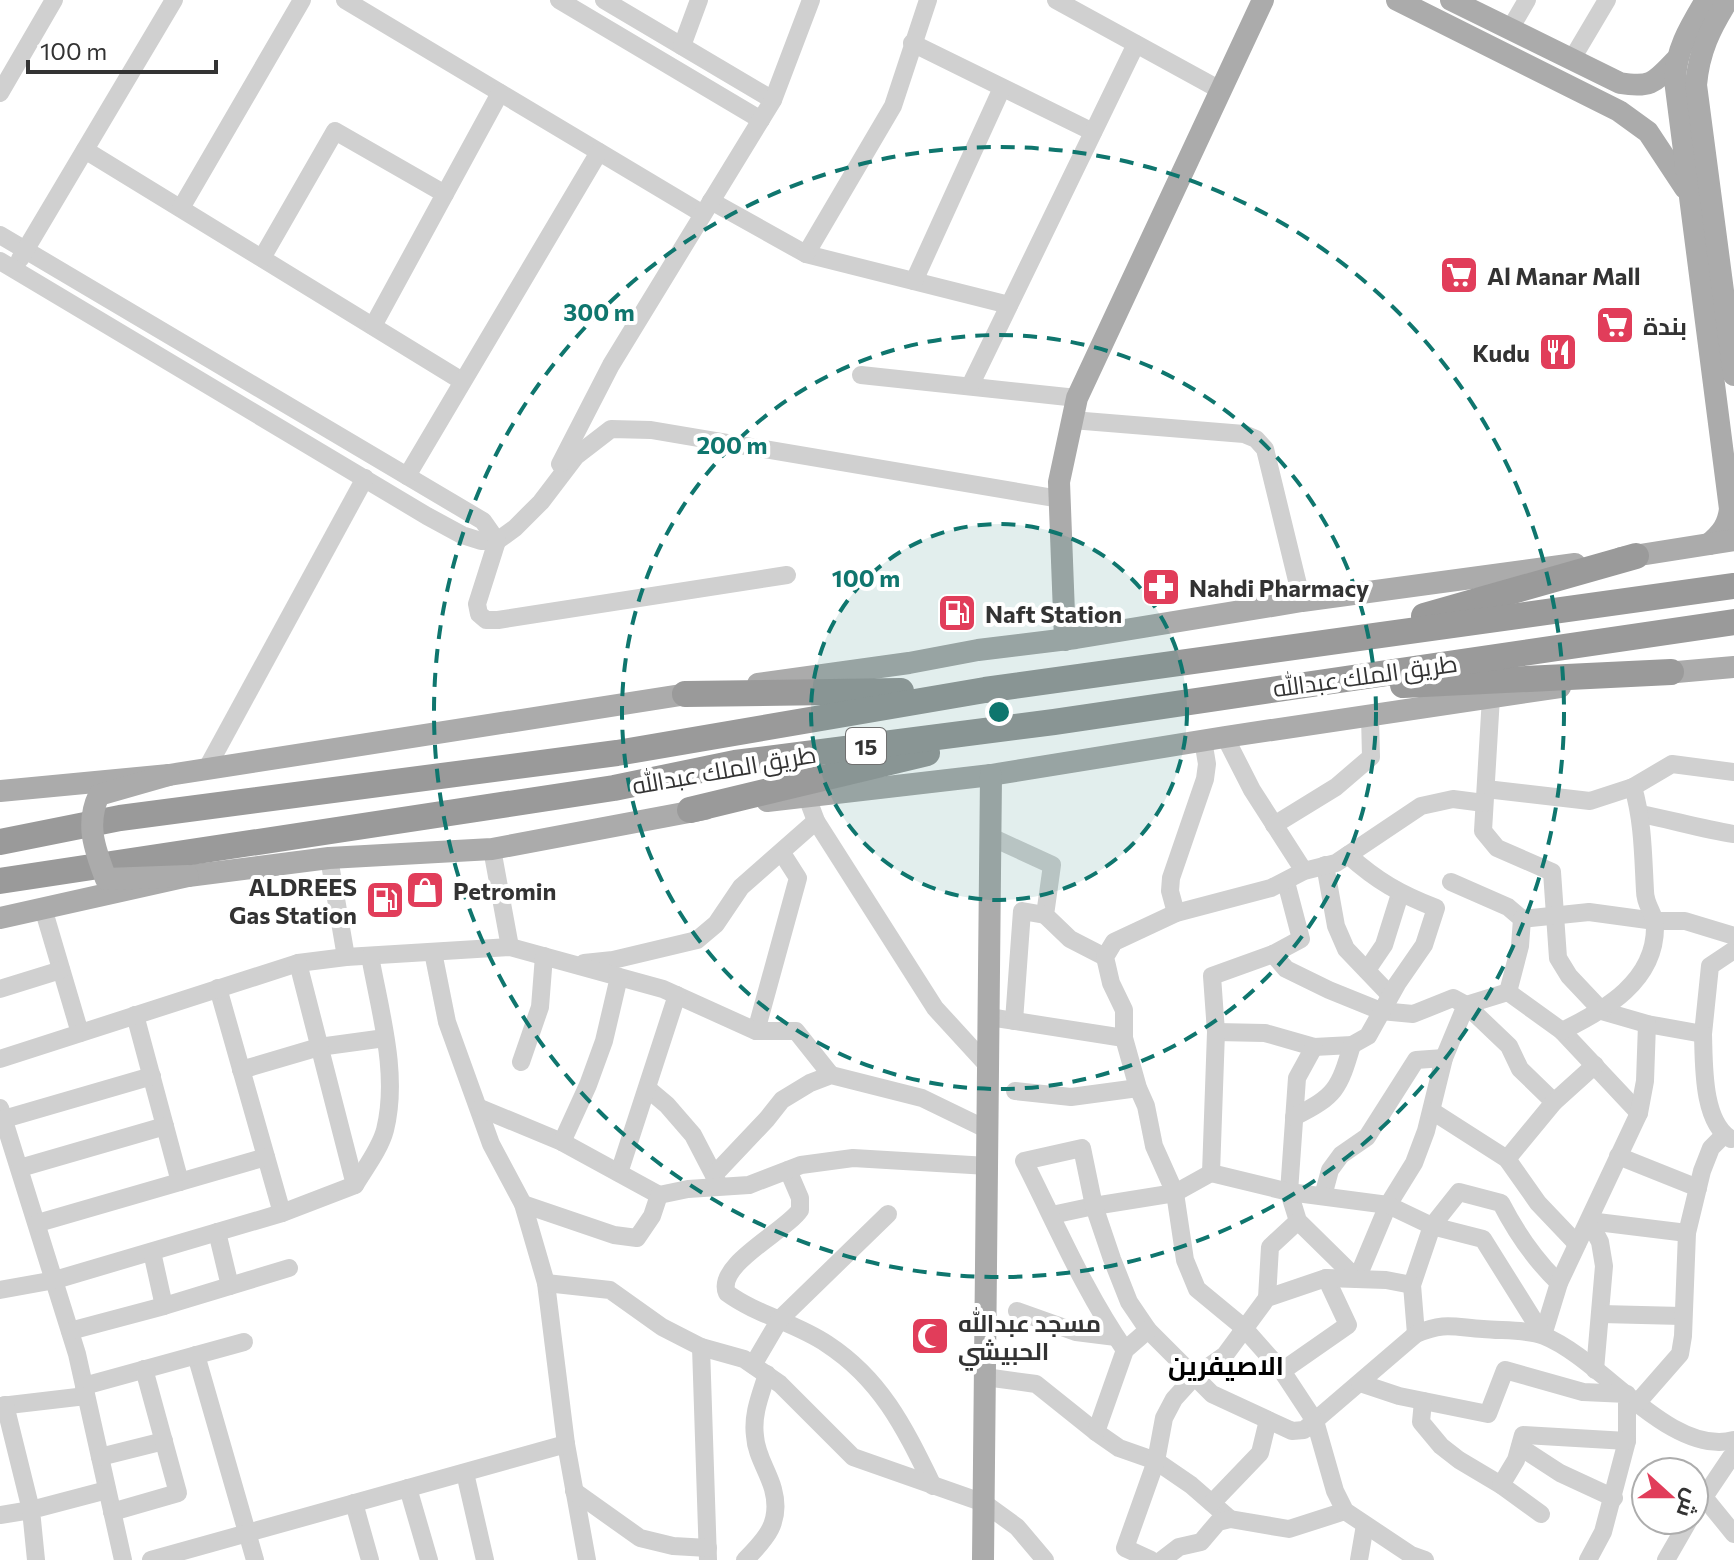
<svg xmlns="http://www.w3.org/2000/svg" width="1734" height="1560" font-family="Commissioner,Cairo,sans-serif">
	<rect width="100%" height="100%" fill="#fff"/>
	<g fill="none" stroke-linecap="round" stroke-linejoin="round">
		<!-- minor -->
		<g stroke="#d0d0d0" stroke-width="18">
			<path d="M345,0L703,214"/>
			<path d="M559,0L761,120"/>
			<path d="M604,0L773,100"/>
			<path d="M1056,0L1222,91"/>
			<path d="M1510,29L1527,0"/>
			<path d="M912,43L1093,132"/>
			<path d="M682,46L699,0"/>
			<path d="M1572,59L1607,0"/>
			<path d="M0,93L54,0"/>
			<path d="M85,150L462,381"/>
			<path d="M711,201L806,254L1009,305"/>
			<path d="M181,208L302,0"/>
			<path d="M0,235L483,521L497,541"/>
			<path d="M806,254L893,106L928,0"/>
			<path d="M262,258L335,131L445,194"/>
			<path d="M20,259L174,0"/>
			<path d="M0,261L427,516L462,535L481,541H497L515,528L541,502L576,456L611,429L651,430L1060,499"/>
			<path d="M914,281L1002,88"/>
			<path d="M373,326L500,93"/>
			<path d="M861,375L1077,398"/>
			<path d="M970,386L1136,44"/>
			<path d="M1072,420L1244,434L1256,439L1265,449L1302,601"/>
			<path d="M560,464L611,365L773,100L811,0"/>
			<path d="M407,476L599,152"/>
			<path d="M497,541L477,604L479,614L486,620H498L787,575"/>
			<path d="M1491,697L1483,831L1497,848L1552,872L1558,958L1569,976L1602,1011L1647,1024L1703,1034L1710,966L1734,950"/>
			<path d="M1225,737L1252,790L1304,871"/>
			<path d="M207,768L365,478"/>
			<path d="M1486,789L1590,801L1633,787L1672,764L1734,772"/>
			<path d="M807,797L816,821L935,1008L989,1067"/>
			<path d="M1641,814C1672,820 1702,829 1734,834"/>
			<path d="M1274,825L1336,787L1371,757L1370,716"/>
			<path d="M991,837L1052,865L1045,915L1070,939L1105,957"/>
			<path d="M492,849L510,947"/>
			<path d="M329,858L346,957"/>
			<path d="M1325,865L1336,926L1346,949L1390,995"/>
			<path d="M1451,882L1508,907L1522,919L1520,946L1508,992"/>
			<path d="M43,908L80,1033"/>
			<path d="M1176,913L1170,891L1171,878L1205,779L1207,764L1203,740"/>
			<path d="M1522,919L1589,912L1655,921H1685L1734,936"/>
			<path d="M433,952L447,1022L491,1144L523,1204L546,1283L566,1444L587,1560"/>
			<path d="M1273,954L1286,969L1329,990L1381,1011L1413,1014L1453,998L1466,1005L1509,1046L1520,1069L1554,1102"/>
			<path d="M584,963L613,960L697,940L716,924L741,887L816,821"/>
			<path d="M1367,970L1384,945L1400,894"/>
			<path d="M218,988L282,1213"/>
			<path d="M0,989L61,970"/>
			<path d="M1508,992L1562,1031L1639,1113"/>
			<path d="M135,1015L180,1182"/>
			<path d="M989,1017L1124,1038"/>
			<path d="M1014,1021L1022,911L1045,915"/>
			<path d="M756,1031L798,878L782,853"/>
			<path d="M1562,1031C1605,1010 1656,981 1655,926C1655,913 1645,906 1645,891C1643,855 1643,821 1633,787"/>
			<path d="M1216,1032L1265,1033L1314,1047L1352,1045L1368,1036L1397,984L1424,945L1436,908C1400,894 1377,881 1348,855"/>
			<path d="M1703,1034C1704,1064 1702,1122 1731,1139"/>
			<path d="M1314,1047L1297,1078L1289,1192L1298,1221L1357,1279L1388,1205L1414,1163L1426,1131L1444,1058L1466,1005L1508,992"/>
			<path d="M0,1059L298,963L346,957L510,947L663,989L756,1031H796L831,1075"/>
			<path d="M521,1062L540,1007L544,956"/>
			<path d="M241,1070L319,1047L385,1038"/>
			<path d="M648,1089L667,1105L693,1135L719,1185"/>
			<path d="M1015,1091L1071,1097L1138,1088"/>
			<path d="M0,1108L77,1354L123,1560"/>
			<path d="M480,1108L562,1142L659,1195L652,1216L637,1238L614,1235L523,1204"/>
			<path d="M1432,1111L1507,1159L1538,1203L1577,1244"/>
			<path d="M1294,1117C1336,1096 1339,1089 1352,1045"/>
			<path d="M4,1119L152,1076"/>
			<path d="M562,1142L588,1085L604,1041L619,977"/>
			<path d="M1618,1156L1698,1188"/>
			<path d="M1507,1159L1554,1102L1595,1065"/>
			<path d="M20,1168L165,1126"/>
			<path d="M788,1170L800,1198V1210C786,1231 715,1265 727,1293C757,1315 796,1323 827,1344C882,1380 905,1429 933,1486"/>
			<path d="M619,1173L677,995"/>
			<path d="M1211,1173L1216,1032L1212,976L1273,954L1301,939L1286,882"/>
			<path d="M714,1175L767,1119L782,1100L810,1083L831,1075L922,1098L988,1130"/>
			<path d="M355,1185C365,1168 380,1149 385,1130C399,1074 380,1012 370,956"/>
			<path d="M659,1195L688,1189L749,1185L801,1165L853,1158L988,1166"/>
			<path d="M1323,1196L1330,1170L1341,1155L1367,1137L1416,1060L1444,1058"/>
			<path d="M1052,1215L1094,1206L1175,1193L1154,1146L1146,1106L1138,1088L1124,1038V1010L1111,983L1105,957L1114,942L1176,913L1271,888L1304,871L1336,863L1421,806L1453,799L1484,803"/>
			<path d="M1589,1221L1600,1242L1604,1266L1595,1370"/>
			<path d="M1589,1221L1687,1233"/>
			<path d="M38,1223L266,1157"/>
			<path d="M217,1232L230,1286"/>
			<path d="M546,1283L610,1290L662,1327L701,1347L744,1359L780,1384L853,1457L984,1503L1017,1527L1045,1560"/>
			<path d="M0,1290L55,1280L282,1213L355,1185L298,963"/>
			<path d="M1267,1298L1270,1247L1298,1221"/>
			<path d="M164,1306L289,1268"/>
			<path d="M1017,1311L1076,1332L1116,1337"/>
			<path d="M1601,1314L1682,1316"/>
			<path d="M70,1331L164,1306L152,1252"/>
			<path d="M1416,1334L1412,1285L1432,1226L1459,1192L1501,1203C1517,1234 1534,1259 1559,1283"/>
			<path d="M1543,1335L1559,1283L1639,1113L1645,1081L1647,1024"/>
			<path d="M701,1347L708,1560"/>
			<path d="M1125,1350C1084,1291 1056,1224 1024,1161L1082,1148L1094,1206L1112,1259L1129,1302L1148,1330L1212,1394L1292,1431L1304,1430L1416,1334C1444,1322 1453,1327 1483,1329C1501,1331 1527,1329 1544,1336C1602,1359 1670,1457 1734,1440"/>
			<path d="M196,1355L255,1560"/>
			<path d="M753,1365L780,1319L888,1214"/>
			<path d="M1282,1371L1348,1325L1326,1278"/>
			<path d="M985,1377L1036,1384L1096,1432L1119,1448L1156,1461L1191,1485L1230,1519"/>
			<path d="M1360,1383L1399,1396L1488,1414L1505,1370L1583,1392L1627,1394V1441L1603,1532L1588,1560"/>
			<path d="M84,1386L244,1342"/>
			<path d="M1423,1401L1421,1422L1441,1446L1459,1460L1501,1485L1541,1514"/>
			<path d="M1638,1402L1680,1354L1683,1336L1687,1233L1702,1171L1711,1148L1724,1135"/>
			<path d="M0,1406L86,1396"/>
			<path d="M1096,1432L1125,1350L1148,1330"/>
			<path d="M1520,1447L1560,1473L1614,1498"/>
			<path d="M100,1457L164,1441"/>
			<path d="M465,1473L485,1560"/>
			<path d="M1501,1485L1516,1460L1523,1435L1627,1441"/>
			<path d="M408,1488L429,1560"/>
			<path d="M574,1491L640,1538L673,1546L708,1548"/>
			<path d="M1703,1496L1734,1534"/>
			<path d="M354,1503L370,1560"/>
			<path d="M1212,1503L1260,1453L1268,1420"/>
			<path d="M112,1512L178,1493L144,1369"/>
			<path d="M1694,1512L1731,1457"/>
			<path d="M0,1515L31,1510L5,1405"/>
			<path d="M36,1560L31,1510L107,1490"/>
			<path d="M151,1560L566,1444"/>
			<path d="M745,1560C766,1539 782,1522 773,1489C768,1471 756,1455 755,1436C752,1414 761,1394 767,1374"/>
			<path d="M1151,1560L1125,1548L1156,1461L1164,1418L1174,1399L1194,1377L1225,1355L1267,1298L1326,1278L1386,1280L1412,1285"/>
			<path d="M1162,1560L1179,1547L1201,1542L1218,1522L1230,1519L1289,1529L1345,1511"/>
			<path d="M1359,1560L1365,1525"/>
			<path d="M1425,1560L1411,1555L1345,1511L1335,1491L1315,1421L1282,1371L1243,1327L1197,1289L1185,1260L1175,1193L1211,1173L1289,1192L1388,1205L1432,1226L1483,1239L1543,1335"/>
			<path d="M1666,1560L1689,1520"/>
		</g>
		<!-- major -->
		<g stroke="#ababab" stroke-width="22">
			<path d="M1397,0L1619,111L1648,132L1685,188"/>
			<path d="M1451,0L1620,83C1651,88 1654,83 1675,61"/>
			<path d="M1706,0C1690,27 1676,49 1675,80L1730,509C1728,525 1722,533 1709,544"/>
			<path d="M1728,0C1710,29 1699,51 1696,85L1734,375"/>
			<path d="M1621,558L1734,540"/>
			<path d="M1065,640L1059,482L1077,398L1263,0"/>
			<path d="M1654,674L1734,667"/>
			<path d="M758,684L909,663L978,650L1076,638L1302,601L1575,564"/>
			<path d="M0,791L169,775L700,692"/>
			<path d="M767,801L991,775L1225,737L1560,687"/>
			<path d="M0,918L188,876L329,858L492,849L705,809"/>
			<path d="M983,1560L991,775"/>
		</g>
		<!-- highway -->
		<g stroke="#9a9a9a" stroke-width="26">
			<path d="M1424,616L1636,556"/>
			<path d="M1403,685L1671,672"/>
			<path d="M685,694L901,691"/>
			<path d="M690,810L927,753"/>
			<path d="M0,842L120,818L617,753L985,690L1734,586"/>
			<path d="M0,881L614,788L735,763L1054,722L1734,622"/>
		</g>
		<!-- major-bridge -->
		<path stroke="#ababab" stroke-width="22" d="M169,775L99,795C85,824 95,850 106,879L188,876"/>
	</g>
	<!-- distance rings -->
	<circle cx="999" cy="712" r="188" fill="#0f766e" fill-opacity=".12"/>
	<g fill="none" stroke="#0f766e" stroke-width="4" stroke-dasharray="14 10">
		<circle cx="999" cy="712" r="188"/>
		<circle cx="999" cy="712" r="377"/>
		<circle cx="999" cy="712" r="565"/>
	</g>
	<!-- icons -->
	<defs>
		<g id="supermarket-square" transform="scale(2)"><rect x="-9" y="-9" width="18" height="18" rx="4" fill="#e13d5a" stroke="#fff"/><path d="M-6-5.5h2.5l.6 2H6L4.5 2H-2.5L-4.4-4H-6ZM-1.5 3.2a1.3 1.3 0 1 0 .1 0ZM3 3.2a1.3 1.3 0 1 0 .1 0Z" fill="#fff"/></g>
		<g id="restaurant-square" transform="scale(2)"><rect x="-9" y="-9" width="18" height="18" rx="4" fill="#e13d5a" stroke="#fff"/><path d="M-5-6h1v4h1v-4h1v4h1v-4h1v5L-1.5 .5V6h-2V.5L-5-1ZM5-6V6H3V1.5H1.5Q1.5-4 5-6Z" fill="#fff"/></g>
		<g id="pharmacy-square" transform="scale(2)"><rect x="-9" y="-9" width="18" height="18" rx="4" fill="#e13d5a" stroke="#fff"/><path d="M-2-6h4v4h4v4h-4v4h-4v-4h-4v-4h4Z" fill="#fff"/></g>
		<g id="fuel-square" transform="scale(2)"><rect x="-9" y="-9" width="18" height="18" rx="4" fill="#e13d5a" stroke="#fff"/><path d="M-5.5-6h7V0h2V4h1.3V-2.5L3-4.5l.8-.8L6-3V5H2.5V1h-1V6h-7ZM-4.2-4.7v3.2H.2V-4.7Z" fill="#fff"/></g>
		<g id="shop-square" transform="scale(2)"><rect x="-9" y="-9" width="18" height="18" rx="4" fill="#e13d5a" stroke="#fff"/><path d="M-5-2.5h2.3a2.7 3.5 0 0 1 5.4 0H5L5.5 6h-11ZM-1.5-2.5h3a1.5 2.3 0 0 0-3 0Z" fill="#fff"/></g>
		<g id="mosque-square" transform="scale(2)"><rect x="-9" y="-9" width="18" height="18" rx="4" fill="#e13d5a" stroke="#fff"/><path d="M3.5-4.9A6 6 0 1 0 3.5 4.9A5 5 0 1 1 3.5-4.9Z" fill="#fff"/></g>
	</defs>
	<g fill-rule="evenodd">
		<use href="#supermarket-square" x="1459" y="275"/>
		<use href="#supermarket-square" x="1615" y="325"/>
		<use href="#restaurant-square" x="1558" y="352"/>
		<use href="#pharmacy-square" x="1161" y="587"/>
		<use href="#fuel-square" x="957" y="613"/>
		<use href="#shop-square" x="425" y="890"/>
		<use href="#fuel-square" x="385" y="900"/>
		<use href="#mosque-square" x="930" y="1336"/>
	</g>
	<g text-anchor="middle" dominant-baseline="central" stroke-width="8" stroke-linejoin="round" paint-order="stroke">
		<!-- shield labels -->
		<rect fill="#fff" stroke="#707070" stroke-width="2" x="846" y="728" width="40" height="36" rx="6"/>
		<g font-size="22" font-weight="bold" fill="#333">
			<text x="866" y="746">15</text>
		</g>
		<!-- poi labels -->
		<g font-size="24" font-weight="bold" fill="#333" stroke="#fff" text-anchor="start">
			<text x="1487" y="275">Al Manar Mall</text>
			<text x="1643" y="325">بندة</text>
			<text x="1530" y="352" text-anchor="end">Kudu</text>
			<text x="1189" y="587">Nahdi Pharmacy</text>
			<text x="985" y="613">Naft Station</text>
			<text x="357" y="886" text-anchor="end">ALDREES<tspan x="357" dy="28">Gas Station</tspan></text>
			<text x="453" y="890">Petromin</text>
			<text x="958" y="1322">مسجد عبدالله<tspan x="958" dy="28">الحبيشي</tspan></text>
		</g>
		<!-- street labels -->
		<g font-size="24" fill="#333" stroke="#fff">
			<text transform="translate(1365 675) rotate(-8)">طريق الملك عبدالله</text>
			<text transform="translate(724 769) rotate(-10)">طريق الملك عبدالله</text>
		</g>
		<!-- neighbourhood labels -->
		<g font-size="26" font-weight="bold" fill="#000" stroke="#fff">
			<text x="1226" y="1364">الاصيفرين</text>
		</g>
	</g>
	<circle cx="999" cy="712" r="12" fill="#0f766e" stroke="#fff" stroke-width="4"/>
	<g font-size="24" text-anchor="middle" font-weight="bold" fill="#0f766e" stroke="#fff" stroke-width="8" stroke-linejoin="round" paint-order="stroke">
		<text x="599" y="321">300 m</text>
		<text x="732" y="454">200 m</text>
		<text x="866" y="587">100 m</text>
	</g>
	<!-- north arrow -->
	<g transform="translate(1670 1496) rotate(111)"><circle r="38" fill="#ffffff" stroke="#adadad" stroke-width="2"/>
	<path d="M0-6L14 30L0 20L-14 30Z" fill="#e13d5a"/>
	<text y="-12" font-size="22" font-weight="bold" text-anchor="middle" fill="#333333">ش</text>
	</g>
	<!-- scale -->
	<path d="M28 60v12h188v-12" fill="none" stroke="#333333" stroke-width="4"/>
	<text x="40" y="60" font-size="24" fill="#333333" stroke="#ffffff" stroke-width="6" paint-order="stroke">100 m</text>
</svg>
